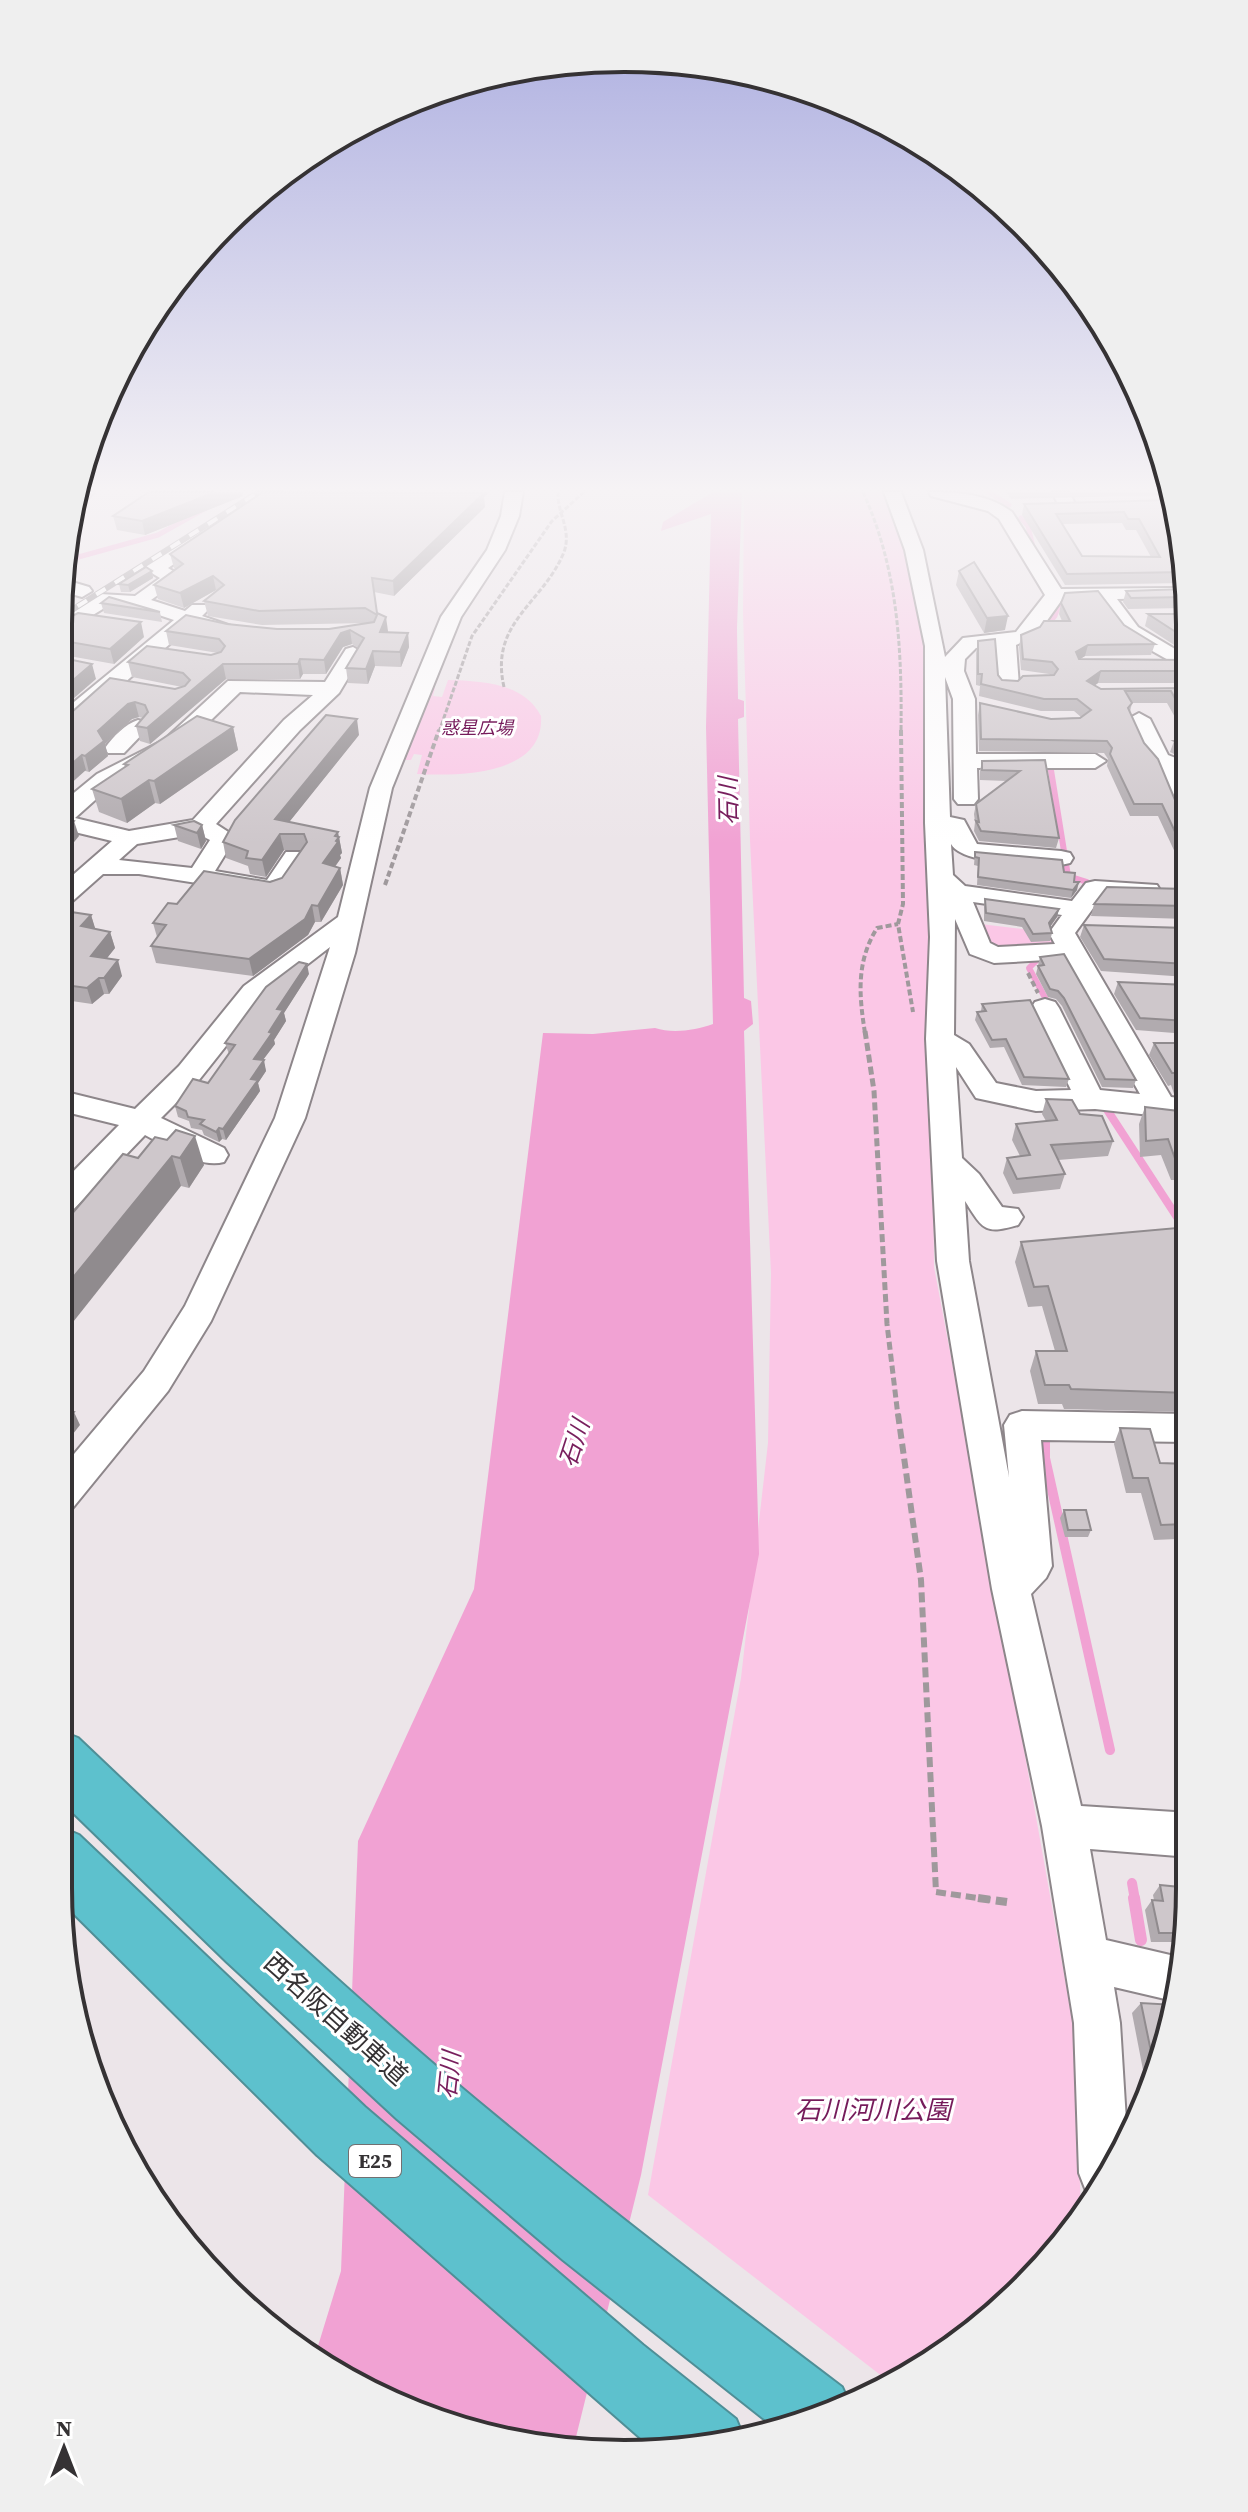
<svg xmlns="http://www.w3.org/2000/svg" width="1248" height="2512" font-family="'Source Serif 4','Noto Sans JP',serif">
	<rect width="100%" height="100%" fill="#ece5e9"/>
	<!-- green -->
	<g fill="#fbc7e6">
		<path d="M744,492H885L901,536L929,659L924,775L930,820L934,1267L1005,1643L1074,2030L1081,2211L1049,2262L968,2337L892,2384L648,2195L741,1678L768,1443L771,1273L750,840L743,613Z"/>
		<path d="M448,680C482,681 524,683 541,716C545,776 457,776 417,774L422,755L414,754L411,760H401L426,688H435L433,696L442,697Z"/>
		<path d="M980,924L1049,932L1056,948L1002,951L989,947Z"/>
	</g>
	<!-- water -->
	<path fill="#f1a2d3" d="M713,492H742L737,628L738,699L744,701V717L738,719L744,998L751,1001L753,1024L744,1031L759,1554L641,2175L574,2445L513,2443L341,2378L314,2359L341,2271L358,1841L474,1589L543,1033L593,1034L655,1028C673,1034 696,1030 713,1024L706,727L711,514L661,531L663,522Z"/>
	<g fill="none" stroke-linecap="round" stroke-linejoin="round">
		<!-- stream-far4 -->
		<g stroke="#f1a2d3" stroke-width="5">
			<path d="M989,492L1009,505"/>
			<path d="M1021,518L1028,526L1033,547"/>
			<path d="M64,561L158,535L208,507"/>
			<path d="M1046,627L1055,616L1061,599"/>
		</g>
		<!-- stream-far3 -->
		<g stroke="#f1a2d3" stroke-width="6">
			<path d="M1050,764L1068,876L1087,882L1081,892"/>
			<path d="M1040,957L1029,968L1050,1007"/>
		</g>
		<!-- stream-far2 -->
		<path stroke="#f1a2d3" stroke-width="8" d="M1104,1105L1188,1234"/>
		<!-- stream-far1 -->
		<g stroke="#f1a2d3" stroke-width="10">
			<path d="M1049,1433H1045V1458L1110,1750"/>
			<path d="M1132,1883L1135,1900"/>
		</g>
		<!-- stream -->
		<path stroke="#f1a2d3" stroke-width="12" d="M1134,1898L1141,1940"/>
		<!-- minor casing -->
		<g stroke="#8d868a" stroke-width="4">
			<g id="minor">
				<path d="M94,492L77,510L70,511L76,492Z"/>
				<path d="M261,492H281L168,568L183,577L151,600L185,611L192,605H206L209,609L202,616L231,626L234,630L231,634L224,636L191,626L90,712H74L71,707L74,702L174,620L135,607L111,604L78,624L68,618L71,614L100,594L135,596L160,578L145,569L147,565Z"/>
				<path d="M505,492H523L519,516L505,550L461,617L392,788L355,953L305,1118L211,1321L168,1391L71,1510L58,1515V1473L144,1371L185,1306L275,1118L330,947L264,998L199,1080L161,1118L224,1148L228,1155L224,1162C199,1169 167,1146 145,1135L69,1214L58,1217V1187L119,1125L58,1110V1090L135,1109L179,1066L244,986L338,917L370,788L441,617L487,550L501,516Z"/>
				<path d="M884,492H901L923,550L945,657L963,638L1016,632L1045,595L999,519L988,511L931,496L929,492C958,492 988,494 1012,512L1061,589L1173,588L1176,592L1166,598L1117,599L1138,627L1185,655L1186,670L1124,635L1097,600L1061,601L1036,636L1016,645L1019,686L1016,690H1002L999,686L996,647L976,648L965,659L964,671L975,699L976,754H1095L1106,761L1095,768H977L978,799L974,804H958L954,799L953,699L945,677L950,817L964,820L977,844L1061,851L1070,853L1073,858L1070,863L1061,865C1035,863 964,866 951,844L953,875L965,886L1072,901L1086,883L1095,881L1157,885L1160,890L1157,895L1102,896L1075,933L1171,1097L1187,1099V1119L1095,1109L1036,1111L976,1098L956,1067L962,1158L979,1174L1002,1207L1018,1209L1023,1217L1018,1225C984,1235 983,1229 965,1201L969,1261L1009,1477L1004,1425L1010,1415L1022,1411L1188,1414V1442L1041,1440L1052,1566L1046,1578L1031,1594L1081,1806L1190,1813V1857L1090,1849L1106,1940L1183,1958L1178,2002L1114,1987L1120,2023L1127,2137L1092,2193L1086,2191L1079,2173L1074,2023L1042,1826L992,1589L937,1261L926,1039L930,937L925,823V646L905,550ZM973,902L1062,915L1049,933L1055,944L998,947L990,943ZM955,919L970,954L994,963L1064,959L1140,1094L1100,1090L1059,1008L1055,1002L1045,999L1035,1002L1031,1008L1071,1090L1036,1091L996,1083L969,1044L954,1035Z"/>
				<path d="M1052,492H1069L1075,504L1072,508H1060Z"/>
				<path d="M62,579L89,587L92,591L82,597L61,591Z"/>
				<path d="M353,647L363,653L339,693L300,730L216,824L236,837L215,871L267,880L286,852H304L307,857L283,893L274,895L139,874H103L67,906L58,909V888L112,841L58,828V806L97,774L164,740L228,681L325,682L346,649ZM240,692L313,695L284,720L193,820L129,831L75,818L113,784L180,750ZM198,834L210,840L192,868L119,860L137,844Z"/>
				<path d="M1139,713L1150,719L1168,755L1186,762V776L1180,775L1186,787V818L1178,816L1174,811L1157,773L1158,770L1143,754L1128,719Z"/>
				<path d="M138,720L146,722L149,727L124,753H108L105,748C113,737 125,724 138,720Z"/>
			</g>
		</g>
		<!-- highway casing -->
		<g stroke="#4f8f97" stroke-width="4">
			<g id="highway">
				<path d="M58,1730L78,1738C198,1852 318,1965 444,2073C573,2182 707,2285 842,2387L849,2403L773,2426L563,2260L397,2119L227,1962L58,1798Z"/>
				<path d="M58,1826L79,1835L365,2107L643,2345L736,2419L743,2436L698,2449L652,2448L317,2155L60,1900Z"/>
			</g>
		</g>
		<!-- path-far4 -->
		<g stroke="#9f999c" stroke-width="3" stroke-dasharray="5 2" stroke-linecap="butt">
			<path d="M863,492C898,569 902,648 901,732"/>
			<path d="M504,687C489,622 543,604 564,552C572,530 557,513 558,492"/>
			<path d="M439,732L472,636L552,521L584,492"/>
		</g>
		<!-- path-far3 -->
		<g stroke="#9f999c" stroke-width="4" stroke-dasharray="6 3" stroke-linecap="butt">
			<path d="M901,730L903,904L898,924L913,1012"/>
			<path d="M385,885L439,730"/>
			<path d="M1028,973L1038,993"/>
			<path d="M865,1033C859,995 856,962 877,928L898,924"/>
		</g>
		<!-- path-far2 -->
		<path stroke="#9f999c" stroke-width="5" stroke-dasharray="8 4" stroke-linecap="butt" d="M865,1031L874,1091L887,1324L898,1416"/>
		<!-- path-far1 -->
		<path stroke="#9f999c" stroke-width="6" stroke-dasharray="10 5" stroke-linecap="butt" d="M898,1414L921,1580L936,1892L992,1900"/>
		<!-- path -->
		<path stroke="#9f999c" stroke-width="8" stroke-dasharray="12 6" stroke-linecap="butt" d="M978,1898L1007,1902"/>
		<!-- minor -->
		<use href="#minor" fill="#fff" fill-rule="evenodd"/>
		<!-- highway -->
		<use href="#highway" fill="#5dc1cd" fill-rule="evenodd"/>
		<!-- rail casing -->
		<g stroke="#979295" stroke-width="6">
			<path id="rail" d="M59,618L259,492"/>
		</g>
		<!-- rail -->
		<use href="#rail" stroke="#fff" stroke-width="4" stroke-dasharray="11" stroke-linecap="butt"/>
	</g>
	<!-- wall -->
	<g fill="#b1abaf" fill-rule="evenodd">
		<path d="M142,492H242L243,496L145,535L117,530L113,516L148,493Z"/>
		<path d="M263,492H489L484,497L485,507L394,596L374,592L377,613L388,632L408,633L409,647L401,667L375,666L368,684L348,683L346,668L358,648L352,644L343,647L326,674H303L300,679H226L150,744L140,741L136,726L143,718L139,717L132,719L105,744L108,756L89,772L64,765L68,759L63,758L58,760V721L182,687L132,677L128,662L211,655L218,653L169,645L166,631L227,624L277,629H329L368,623L262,625L208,616L204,601L216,591V590L184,608L158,599L154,585L175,569L174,568L170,554Z"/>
		<path d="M1006,492H1170V495L1011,499Z"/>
		<path d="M1172,500L1185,550V583L1065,585L1022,515L1024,504ZM1122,523L1126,530H1136L1151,557L1082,556L1062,524Z"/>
		<path d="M152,571L153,578L130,592H121L119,584Z"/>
		<path d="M959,571L1005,630L984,633L956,585Z"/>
		<path d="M1185,589V608L1128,609L1123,602L1126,591Z"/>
		<path d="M101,603L160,612L162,622L104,613Z"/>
		<path d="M1061,603L1124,625L1155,644L1151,655L1085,656L1080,659L1186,660V683H1098L1094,686L1101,689L1186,688V737L1167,703H1132L1130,712L1144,743L1175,800L1181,807H1186V876L1158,816H1130L1107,766L1108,759L1104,753L979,751L978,715L980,703L1051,719L1081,717L1074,711H1041L979,696L980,686L976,685V653L978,641L1002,680L1018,681L1050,675L1049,674L1021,670L1019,647L1021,635L1062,621L1059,614Z"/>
		<path d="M1148,614H1185V652L1145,626Z"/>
		<path d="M58,623L144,637L114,664L58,654Z"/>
		<path d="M233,727L238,750L160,804L155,803L127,823L99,812L92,789L125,767L124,764Z"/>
		<path d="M359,735L289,822L339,837L342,853L340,855L341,858L335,867L340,868L343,885L321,922H315L308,935L253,976L156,963L151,946L157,937L153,923L177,904L282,878L301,850H284L266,877L250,874L248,866L226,858L223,842Z"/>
		<path d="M1186,740V760L1170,752L1174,741Z"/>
		<path d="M1045,760L1059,838L1056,848L979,841L974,831L975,822L974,814L976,804L1007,781L980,780V771L982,761Z"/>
		<path d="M174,825H202L206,841L201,849L178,841Z"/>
		<path d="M975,852L1064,872L1074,882L1077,890L1071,898L977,885L978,866L974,865Z"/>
		<path d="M1186,889V919L1091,916L1094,904Z"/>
		<path d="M985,899L1059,909L1057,917L1050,927L1052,933L1050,941L1031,942L1022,927L984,921V907Z"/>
		<path d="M58,910L91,915L95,929L110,932L115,948L107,958L122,976L109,994H104L92,1004L58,999Z"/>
		<path d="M1084,925L1186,928L1187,977L1101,971L1080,937Z"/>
		<path d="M1040,957L1136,1080L1133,1088L1102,1087L1062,1006L1056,999L1048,997L1036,974Z"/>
		<path d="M309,974L284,1013L286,1021L274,1040L275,1044L263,1060L266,1071L258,1083L260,1091L226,1140L222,1139L219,1142L204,1135L202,1130L191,1128L189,1121L178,1117L175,1106L208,1083L229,1054L225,1043Z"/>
		<path d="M1118,982L1187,985V1034L1136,1030L1114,994Z"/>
		<path d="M982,1004L1069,1079L1066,1087L1022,1085L1004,1047L990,1048L975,1020L977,1012L981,1011Z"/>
		<path d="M1154,1043H1187V1098L1174,1094L1171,1085L1168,1086L1149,1055Z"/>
		<path d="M1046,1099L1080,1114L1113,1141L1108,1156L1058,1160L1065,1174L1060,1189L1013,1194L1003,1173L1007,1158L1020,1156L1012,1140L1016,1124L1046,1121L1042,1114Z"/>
		<path d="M1145,1107L1187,1112V1180H1171L1161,1155L1140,1157L1139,1124Z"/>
		<path d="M155,1137L204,1165L189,1188L181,1186L138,1158Z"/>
		<path d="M1188,1227V1412L1064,1409L1062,1404H1038L1030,1371L1036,1351H1055L1042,1306L1028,1307L1015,1262L1021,1242Z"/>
		<path d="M1120,1428L1160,1463L1188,1464L1189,1548H1179L1177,1539L1154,1540L1141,1493H1126L1114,1444Z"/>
		<path d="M1064,1510L1091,1530L1088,1537H1065L1060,1518Z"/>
		<path d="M1160,1885L1190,1888L1185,1942H1151L1145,1910L1152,1900H1154L1153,1895Z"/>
		<path d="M1174,2001H1178L1156,2076L1144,2075L1132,2013L1141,2003L1171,2005Z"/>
	</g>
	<!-- shaded-wall -->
	<g fill="#908b8e">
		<path d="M215,492H242L243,496L145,535L142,521Z"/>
		<path d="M476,492H489L484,497L485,507L394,596L393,581Z"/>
		<path d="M152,571L153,578L130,592L128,585Z"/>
		<path d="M213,576L216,590L184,608L180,593Z"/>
		<path d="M1008,616L1005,630L984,633L987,618Z"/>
		<path d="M386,617L388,631L382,646L380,632Z"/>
		<path d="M141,622L144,637L114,664L110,649Z"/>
		<path d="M350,630L352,644L343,647L326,674L324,660L341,633Z"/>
		<path d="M408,633L409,647L401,667L400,652Z"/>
		<path d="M1088,645L1085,656L1074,663L1076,652Z"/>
		<path d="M373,651L375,666L368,684L366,669Z"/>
		<path d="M300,659L303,674L300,679L298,664Z"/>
		<path d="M92,664L96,679L58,712V693Z"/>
		<path d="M223,664L226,679L150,744L147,728Z"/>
		<path d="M1101,671L1098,683L1084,693L1087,681Z"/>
		<path d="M135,702L139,717L132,719L105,744L108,756L89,772L85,756L98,731L128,704Z"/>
		<path d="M357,719L359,735L278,836L275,819Z"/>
		<path d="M233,727L238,750L160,804L154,781Z"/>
		<path d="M58,743L63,758L58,760Z"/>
		<path d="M82,755L86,770L58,795V776Z"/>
		<path d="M149,780L155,803L127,823L121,799Z"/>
		<path d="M74,821L79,836L58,862V840Z"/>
		<path d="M202,825L206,841L201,849L197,833Z"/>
		<path d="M338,832L342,853L340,855L341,858L325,880L323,863Z"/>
		<path d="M280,834L284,850L266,877L262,860Z"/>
		<path d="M340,868L343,885L321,922L318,906Z"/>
		<path d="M1079,882L1077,890L1071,898L1073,890Z"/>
		<path d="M312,905L315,922L308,935L253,976L249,959Z"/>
		<path d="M1059,909L1057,917L1047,931L1049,923Z"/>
		<path d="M91,915L96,931L81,926Z"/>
		<path d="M110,932L115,948L96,972L91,956Z"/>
		<path d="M118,960L122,976L109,994L104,978Z"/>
		<path d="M307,964L309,974L284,1013L286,1021L274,1040L275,1044L256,1069L254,1059L269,1032L277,1009Z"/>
		<path d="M99,978L104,994L92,1004L87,988Z"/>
		<path d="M264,1060L266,1071L258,1083L260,1091L226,1140L223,1129L251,1079Z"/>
		<path d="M219,1128L222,1139L219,1142L216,1132Z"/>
		<path d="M195,1136L204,1165L189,1188L180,1158Z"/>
		<path d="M172,1156L181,1186L58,1341V1296Z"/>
		<path d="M74,1412L80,1425L58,1453V1433Z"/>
	</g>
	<!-- building -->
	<g fill="#cec7cb" stroke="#908b8e" stroke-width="2" fill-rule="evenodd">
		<path d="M149,492H215L142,521L113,516Z"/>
		<path d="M263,492L484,493L393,581L372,578L377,613L386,617L380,632L408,633L400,652L373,651L366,669L346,668L364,638L350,630L341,633L324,660L300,659L298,664H223L147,728L136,726L148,712L145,705L135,702L128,704L98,731L104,741L85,756L82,755L58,776V766L64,765L73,753L68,745L58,743V721L64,719L110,678L175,689L185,686L190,680L183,673L128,662L147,646L211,655L221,652L225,646L219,639L166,631L186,615L227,624L277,629H329L374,622L377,615L365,608L259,611L204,601L224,585L213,576L180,593L154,585L183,564L170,554Z"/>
		<path d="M1172,500L1185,550V572L1067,574L1024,504ZM1124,512L1128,519H1139L1160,557L1082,556L1056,514Z"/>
		<path d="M974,562L1008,616L987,618L959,571Z"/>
		<path d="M146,567L152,571L128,585L119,584Z"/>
		<path d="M1185,589V597L1131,598L1126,591Z"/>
		<path d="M1098,591L1124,625L1155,644L1088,645L1076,652L1079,659L1186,660V671H1101L1087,681L1101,689L1186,688V719L1171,691H1125L1132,703L1128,708L1144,743L1158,759L1175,800L1181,807H1186V855L1162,804H1134L1110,754L1112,748L1107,741L981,739L980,703L1051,719L1080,718L1091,710L1077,699H1044L981,684L982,674H978V641L995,639L998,675L1002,680L1018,681L1023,676L1054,675L1058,669L1052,662L1023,659L1021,635L1040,627L1044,621H1070L1061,603L1065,593Z"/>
		<path d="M109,597L160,612L101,603Z"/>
		<path d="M78,613L141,622L110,649L58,640V623Z"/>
		<path d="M1148,614H1185V638Z"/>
		<path d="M58,657L92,664L58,693Z"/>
		<path d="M326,715L357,719L275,819L338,832L335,836L339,837L336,841L338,842L323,863L340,868L318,906L312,905L305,919L249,959L151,946L166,925L153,923L168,903L177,904L204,871L270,882L282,878L307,842L304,834H280L262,860L246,858L248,851L223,842L235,820Z"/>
		<path d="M197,716L233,727L154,781L149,780L121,799L92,789L128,765L124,764Z"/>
		<path d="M1186,740V747L1174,741Z"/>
		<path d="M1045,760L1059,838L981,831L976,821L979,822L976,804L1020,771L982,770V761Z"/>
		<path d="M63,818L74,821L58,840V821Z"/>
		<path d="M194,821L202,825L197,833L174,825Z"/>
		<path d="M975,852L1062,860L1064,872L1075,873L1074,882H1079L1073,890L978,877L979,858L975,857Z"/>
		<path d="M1107,887L1186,889V906L1094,904Z"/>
		<path d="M985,899L1059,909L1049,923L1052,933L1033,934L1024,919L986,913Z"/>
		<path d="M58,910L91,915L81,926L110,932L91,956L118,960L104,978H99L87,988L58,984Z"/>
		<path d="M1084,925L1186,928L1187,964L1104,959Z"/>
		<path d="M1064,954L1136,1080L1105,1079L1064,998L1058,991L1050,989L1038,966L1044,965L1040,957Z"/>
		<path d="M299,962L307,964L277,1009L283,1010L269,1032L272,1033L254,1059L264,1060L251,1079L258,1080L223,1129L219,1128L216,1132L200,1124L204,1120L188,1117L186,1111L175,1106L193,1079L208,1083L235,1045L225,1043L266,987Z"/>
		<path d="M1118,982L1187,985V1021L1140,1018Z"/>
		<path d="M1030,1000L1069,1079L1024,1077L1006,1039L992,1040L977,1012L986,1011L982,1004Z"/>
		<path d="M1154,1043H1187V1084L1178,1082L1176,1073H1172Z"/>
		<path d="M1046,1099L1072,1100L1080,1114L1102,1116L1113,1141L1051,1145L1065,1174L1017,1179L1007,1158L1030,1155L1016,1124L1057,1120Z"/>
		<path d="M1145,1107L1187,1112V1164H1177L1168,1139L1146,1141Z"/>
		<path d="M176,1130L195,1136L180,1158L172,1156L58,1296V1230L123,1154L138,1158L155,1137L167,1140Z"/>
		<path d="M1188,1227V1393L1071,1389L1069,1385H1045L1036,1351H1067L1048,1286L1034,1287L1021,1242Z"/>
		<path d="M58,1409L74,1412L58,1433Z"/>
		<path d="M1120,1428L1150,1429L1160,1463L1188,1464L1189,1533H1187L1185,1524L1161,1525L1148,1478H1133Z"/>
		<path d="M1064,1510H1086L1091,1530H1068Z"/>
		<path d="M1160,1885L1190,1888L1186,1933H1159L1152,1900L1163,1901Z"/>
		<path d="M1174,2001H1178L1159,2066H1154L1141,2003L1175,2005Z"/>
	</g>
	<!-- sky -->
	<linearGradient id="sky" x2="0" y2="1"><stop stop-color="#abade0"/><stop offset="0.58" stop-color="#f6f3f5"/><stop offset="1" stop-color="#f6f3f5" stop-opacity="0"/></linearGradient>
	<rect width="1248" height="844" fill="url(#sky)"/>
	<g text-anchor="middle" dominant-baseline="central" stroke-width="6" stroke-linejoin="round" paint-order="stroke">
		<!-- far-park labels -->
		<g font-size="18" font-style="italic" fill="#761b5b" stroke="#fff">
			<text x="477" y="727">惑星広場</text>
		</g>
		<!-- shield labels -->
		<rect fill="#fff" stroke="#727071" stroke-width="2" x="349" y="2145" width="52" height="32" rx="6"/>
		<g font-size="20" font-weight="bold" fill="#353234">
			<text x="375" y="2161">E25</text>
		</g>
		<!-- water labels -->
		<g font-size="24" font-style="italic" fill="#781e5d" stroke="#fff">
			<text transform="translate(728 801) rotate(-91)">石川</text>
			<text transform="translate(574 1443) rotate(-72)">石川</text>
			<text transform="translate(449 2075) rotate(-84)">石川</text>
		</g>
		<!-- near-street labels -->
		<g font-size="26" fill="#353234" stroke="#fff">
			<text transform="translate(336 2019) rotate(42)">西名阪自動車道</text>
		</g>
		<!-- near-park labels -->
		<g font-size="26" font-style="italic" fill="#761b5b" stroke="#fff">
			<text x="873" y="2110">石川河川公園</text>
		</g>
	</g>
	<!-- crop -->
	<path d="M0 0H1248V2512H0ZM624 72H624A552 552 0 0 1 1176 624V1888A552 552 0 0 1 624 2440H624A552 552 0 0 1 72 1888V624A552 552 0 0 1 624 72Z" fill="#efefef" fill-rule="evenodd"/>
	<path fill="none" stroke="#353234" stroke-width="4" d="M624 72H624A552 552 0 0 1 1176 624V1888A552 552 0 0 1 624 2440H624A552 552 0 0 1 72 1888V624A552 552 0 0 1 624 72Z"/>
	<!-- north arrow -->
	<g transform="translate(64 2448)" stroke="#ffffff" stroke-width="6" paint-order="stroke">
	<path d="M0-6L14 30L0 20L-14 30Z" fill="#353234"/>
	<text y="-12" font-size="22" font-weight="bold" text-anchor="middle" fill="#353234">N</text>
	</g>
</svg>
